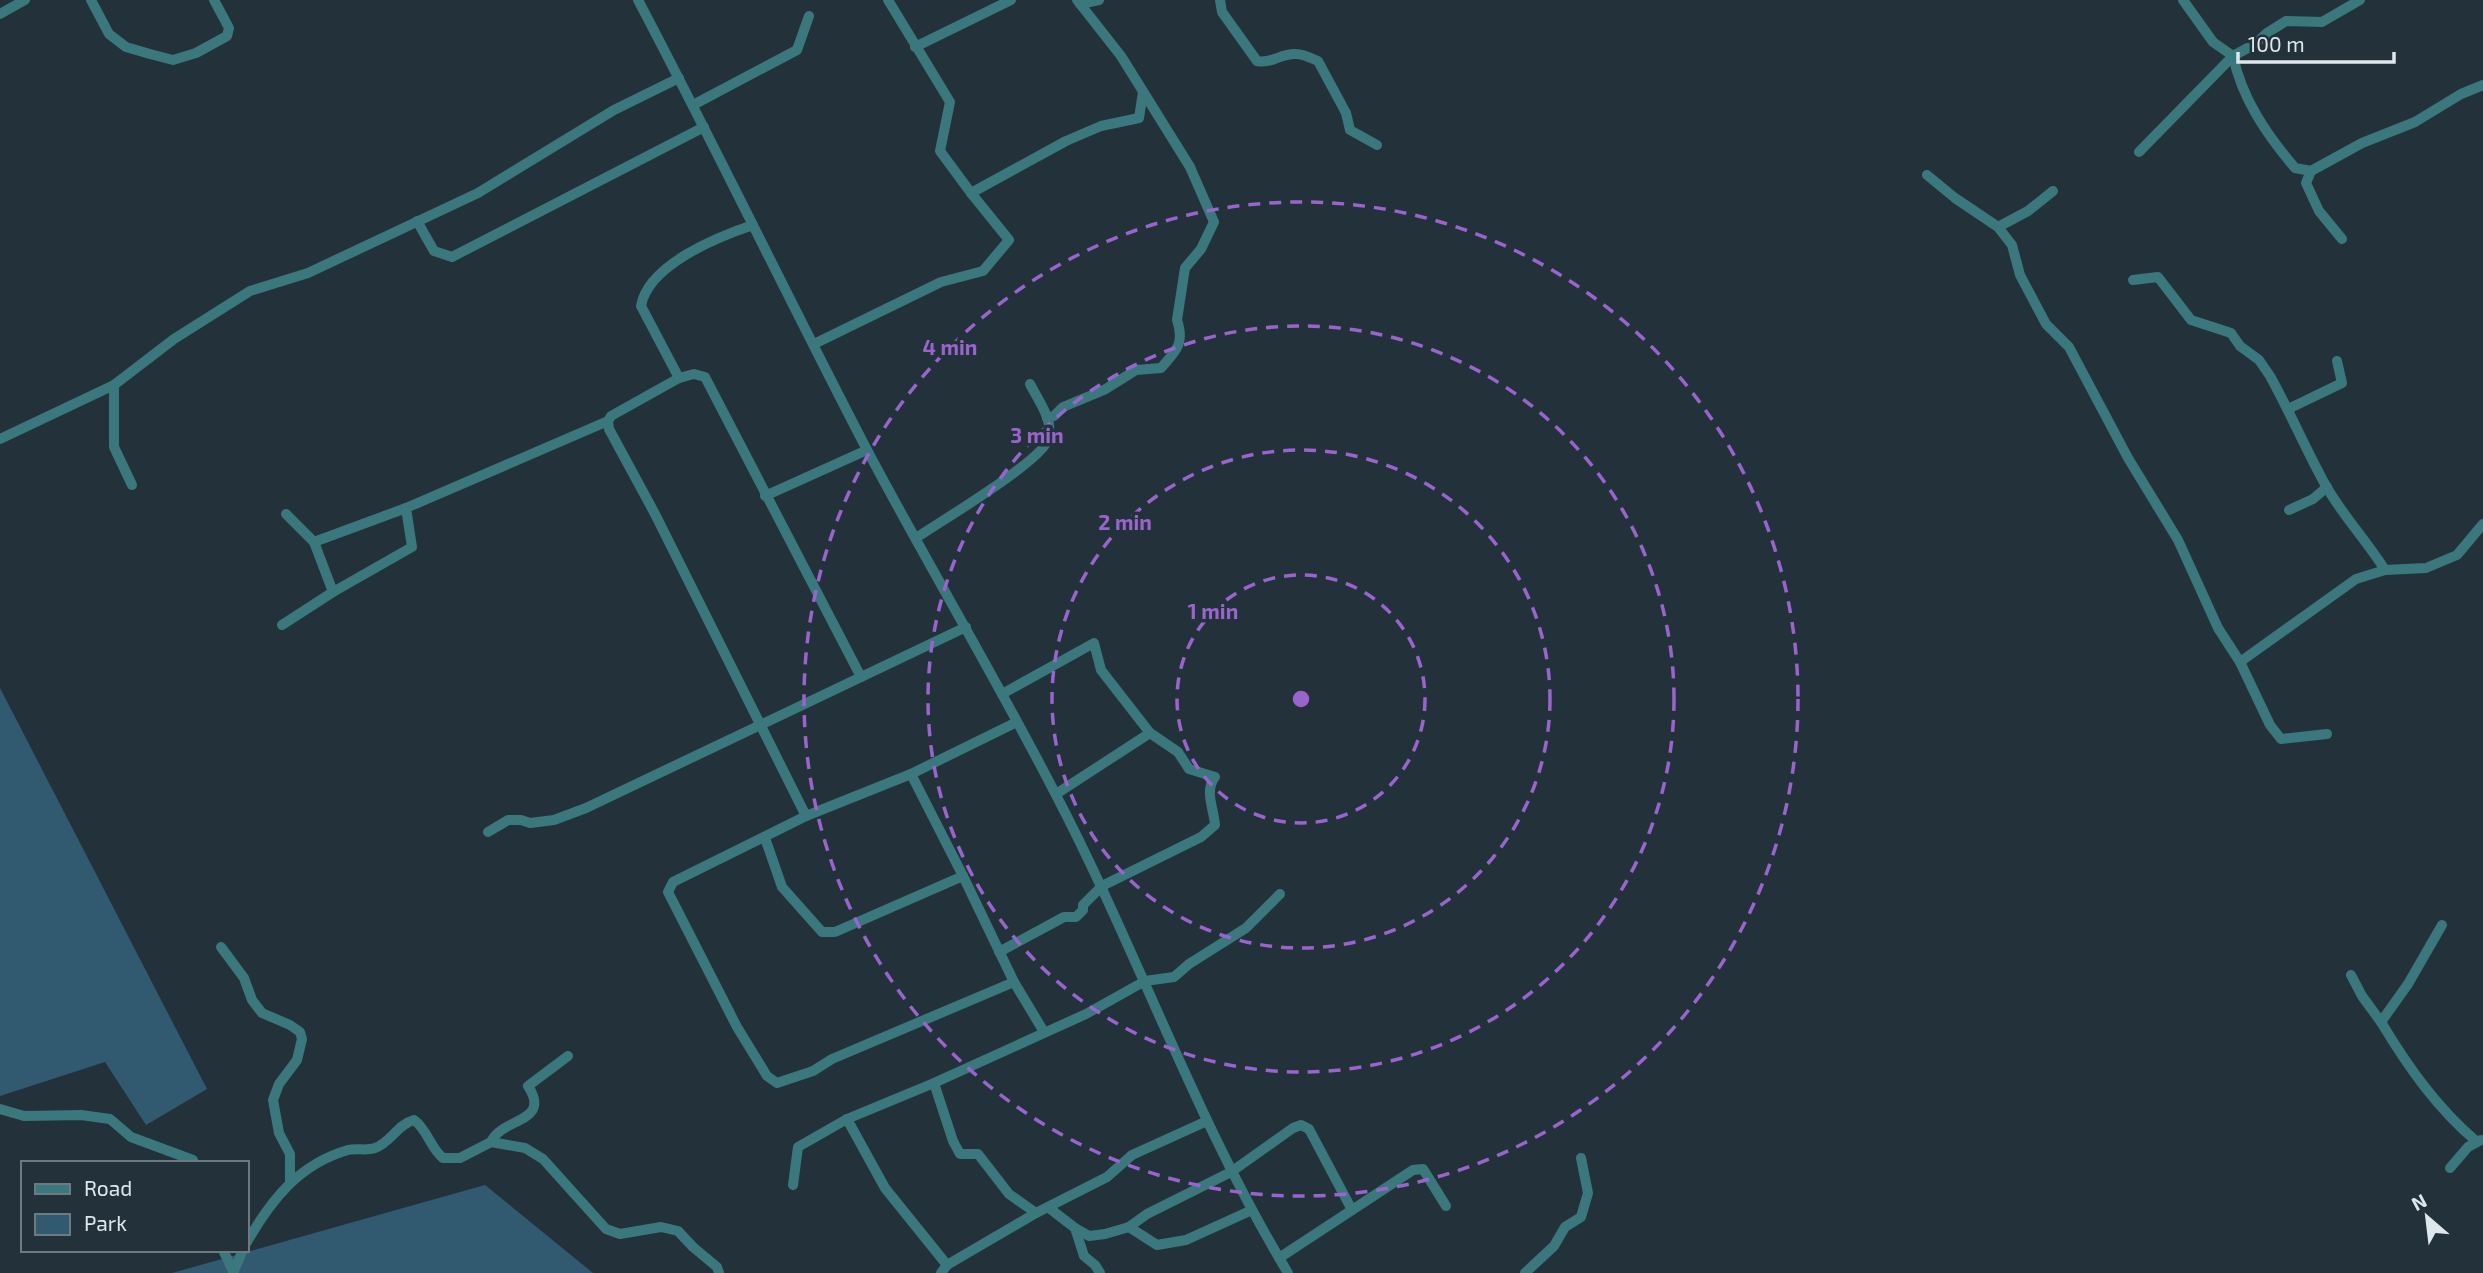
<svg xmlns="http://www.w3.org/2000/svg" width="2483" height="1273" font-family="'Exo 2',sans-serif">
	<rect width="100%" height="100%" fill="#23323a"/>
	<!-- green -->
	<g fill="#31596f">
		<path d="M0,688L207,1089L146,1125L105,1062L0,1096Z"/>
		<path d="M485,1185L593,1273H172Z"/>
	</g>
	<g fill="none" stroke-linecap="round" stroke-linejoin="round">
		<!-- minor -->
		<g stroke="#3a787d" stroke-width="10">
			<path d="M91,0L109,34L126,47L150,54L173,60L196,53L227,36L229,28L214,0"/>
			<path d="M638,0C716,148 789,300 866,448C928,565 996,678 1056,795C1138,952 1196,1121 1288,1273"/>
			<path d="M888,0L950,102L940,151L971,193L1066,141L1101,126L1139,118L1143,92"/>
			<path d="M1220,0L1222,12L1257,61C1272,64 1281,53 1296,54C1303,54 1311,58 1318,61L1346,113L1350,130L1377,145"/>
			<path d="M2360,0L2322,22L2286,21L2267,33L2255,44L2233,56C2242,99 2267,135 2295,168L2311,171L2362,143L2415,122L2461,94L2483,85"/>
			<path d="M1080,4L1099,0"/>
			<path d="M0,14L25,0"/>
			<path d="M915,47L1011,0"/>
			<path d="M693,105L797,50L809,16"/>
			<path d="M2139,152L2233,56L2213,42L2183,0"/>
			<path d="M2311,171L2306,183L2319,211L2342,239"/>
			<path d="M1927,175L1955,198L1998,227L2012,245L2020,275L2046,324L2069,347L2128,458L2178,540L2218,628L2240,662L2270,725L2281,739L2327,734"/>
			<path d="M417,221L434,251L452,257L704,127"/>
			<path d="M1998,227L2028,211L2053,191"/>
			<path d="M2133,280L2158,277L2191,320L2231,333L2240,346L2259,360L2270,376C2290,412 2306,450 2326,486C2343,516 2367,541 2385,570"/>
			<path d="M814,344L941,282L983,271L1009,240L971,193"/>
			<path d="M679,378L641,306C648,265 717,237 753,225"/>
			<path d="M114,385V447L132,485"/>
			<path d="M2288,409L2342,383L2337,361"/>
			<path d="M1047,418L1054,416L1063,407L1104,390L1136,370L1161,368C1176,351 1185,344 1177,320L1185,268L1201,249L1214,222L1190,167L1121,56L1077,0"/>
			<path d="M0,439L114,385L174,339L250,291L308,273L478,193L614,110L679,78"/>
			<path d="M765,496L867,450"/>
			<path d="M2289,510L2313,499L2327,487"/>
			<path d="M286,514L314,542L333,592"/>
			<path d="M916,538C941,521 1039,463 1048,440C1055,422 1038,400 1030,384"/>
			<path d="M314,542L406,508"/>
			<path d="M282,625L333,592L412,547L406,508L608,421"/>
			<path d="M2240,662L2356,579L2385,570L2426,568L2457,555L2483,524"/>
			<path d="M911,774L963,876L1014,982L1044,1032"/>
			<path d="M1056,794L1150,733"/>
			<path d="M806,816L655,514L609,429L608,421L611,416L679,378L694,374L705,377L861,677"/>
			<path d="M488,832L508,820H521L530,823L554,820L586,808L966,627"/>
			<path d="M765,838L782,887L822,932H835L963,876"/>
			<path d="M2442,925L2408,984L2381,1022C2408,1067 2437,1108 2477,1142"/>
			<path d="M221,947L244,978L252,1000L262,1013L290,1025L300,1032L302,1039L297,1060L279,1084L273,1100L279,1133L290,1154V1181"/>
			<path d="M999,952L1064,917H1076L1083,910V905L1102,886L1201,837L1215,825C1214,809 1204,791 1215,777L1189,769L1178,752L1150,733L1101,670L1094,643L1002,694"/>
			<path d="M2351,975L2362,996L2381,1022"/>
			<path d="M1014,982L832,1059L813,1071L777,1083L767,1076L737,1027L668,892L673,882L806,816L911,774L1017,722"/>
			<path d="M934,1083L953,1141L960,1154H978L1009,1194L1036,1213"/>
			<path d="M0,1109L24,1116L81,1115L110,1119L131,1137L193,1160L194,1163"/>
			<path d="M847,1119L885,1188L947,1265"/>
			<path d="M491,1142C502,1117 552,1123 528,1086L568,1056"/>
			<path d="M2450,1168L2468,1147L2481,1140"/>
			<path d="M793,1185L798,1147L847,1119L934,1083L1086,1014L1145,981L1174,977L1189,964L1246,928L1280,894"/>
			<path d="M1049,1208L1075,1228L1084,1256L1095,1265L1100,1273"/>
			<path d="M1129,1227L1157,1245L1186,1240L1252,1210"/>
			<path d="M1075,1228L1089,1236L1105,1234L1129,1227L1147,1214L1231,1172L1293,1128L1301,1125L1309,1129L1352,1210"/>
			<path d="M247,1242C271,1200 299,1164 348,1150C356,1148 367,1151 375,1148C390,1143 398,1124 414,1120C428,1130 430,1148 443,1158H460L491,1142L525,1148L543,1159L606,1229L620,1234L661,1227L678,1231L693,1247L717,1267L719,1273"/>
			<path d="M223,1250L234,1273"/>
			<path d="M1279,1258L1413,1170L1423,1169L1446,1206"/>
			<path d="M233,1273L243,1250"/>
			<path d="M941,1273L947,1265L1036,1213L1107,1177L1132,1155L1207,1121"/>
			<path d="M1525,1273L1554,1246L1565,1227L1581,1217L1588,1193L1581,1158"/>
		</g>
	</g>
	<!-- distance rings -->
	<g fill="none" stroke="#9964cd" stroke-width="3.5" stroke-dasharray="12 9">
		<circle cx="1301" cy="699" r="124"/>
		<circle cx="1301" cy="699" r="249"/>
		<circle cx="1301" cy="699" r="373"/>
		<circle cx="1301" cy="699" r="497"/>
	</g>
	<circle cx="1301" cy="699" r="10" fill="#9964cd" stroke="#23323a" stroke-width="3.5"/>
	<g font-size="21" text-anchor="middle" font-weight="bold" fill="#9964cd" stroke="#23323a" stroke-width="7" stroke-linejoin="round" paint-order="stroke">
		<text x="950" y="355">4 min</text>
		<text x="1037" y="443">3 min</text>
		<text x="1125" y="530">2 min</text>
		<text x="1213" y="619">1 min</text>
	</g>
	<!-- legend -->
	<rect x="21" y="1161" width="228" height="91" fill="#23323a" stroke="#6e7a82" stroke-width="2"/>
	<rect x="35" y="1184" width="35" height="10" fill="#3a787d" stroke="#6e7a82" stroke-width="2"/>
	<text x="84" y="1196" font-size="21" fill="#dee7ed">Road</text>
	<rect x="35" y="1214" width="35" height="21" fill="#31596f" stroke="#6e7a82" stroke-width="2"/>
	<text x="84" y="1231" font-size="21" fill="#dee7ed">Park</text>
	<!-- north arrow -->
	<g transform="translate(2427 1217) rotate(332)" stroke="#23323a" stroke-width="5" paint-order="stroke">
	<path d="M0-5L12 26L0 18L-12 26Z" fill="#dee7ed"/>
	<text y="-10" font-size="19" font-weight="bold" text-anchor="middle" fill="#dee7ed">N</text>
	</g>
	<!-- scale -->
	<path d="M2238 52v10h156v-10" fill="none" stroke="#dee7ed" stroke-width="3.5"/>
	<text x="2248" y="52" font-size="21" fill="#dee7ed" stroke="#23323a" stroke-width="5" paint-order="stroke">100 m</text>
</svg>
